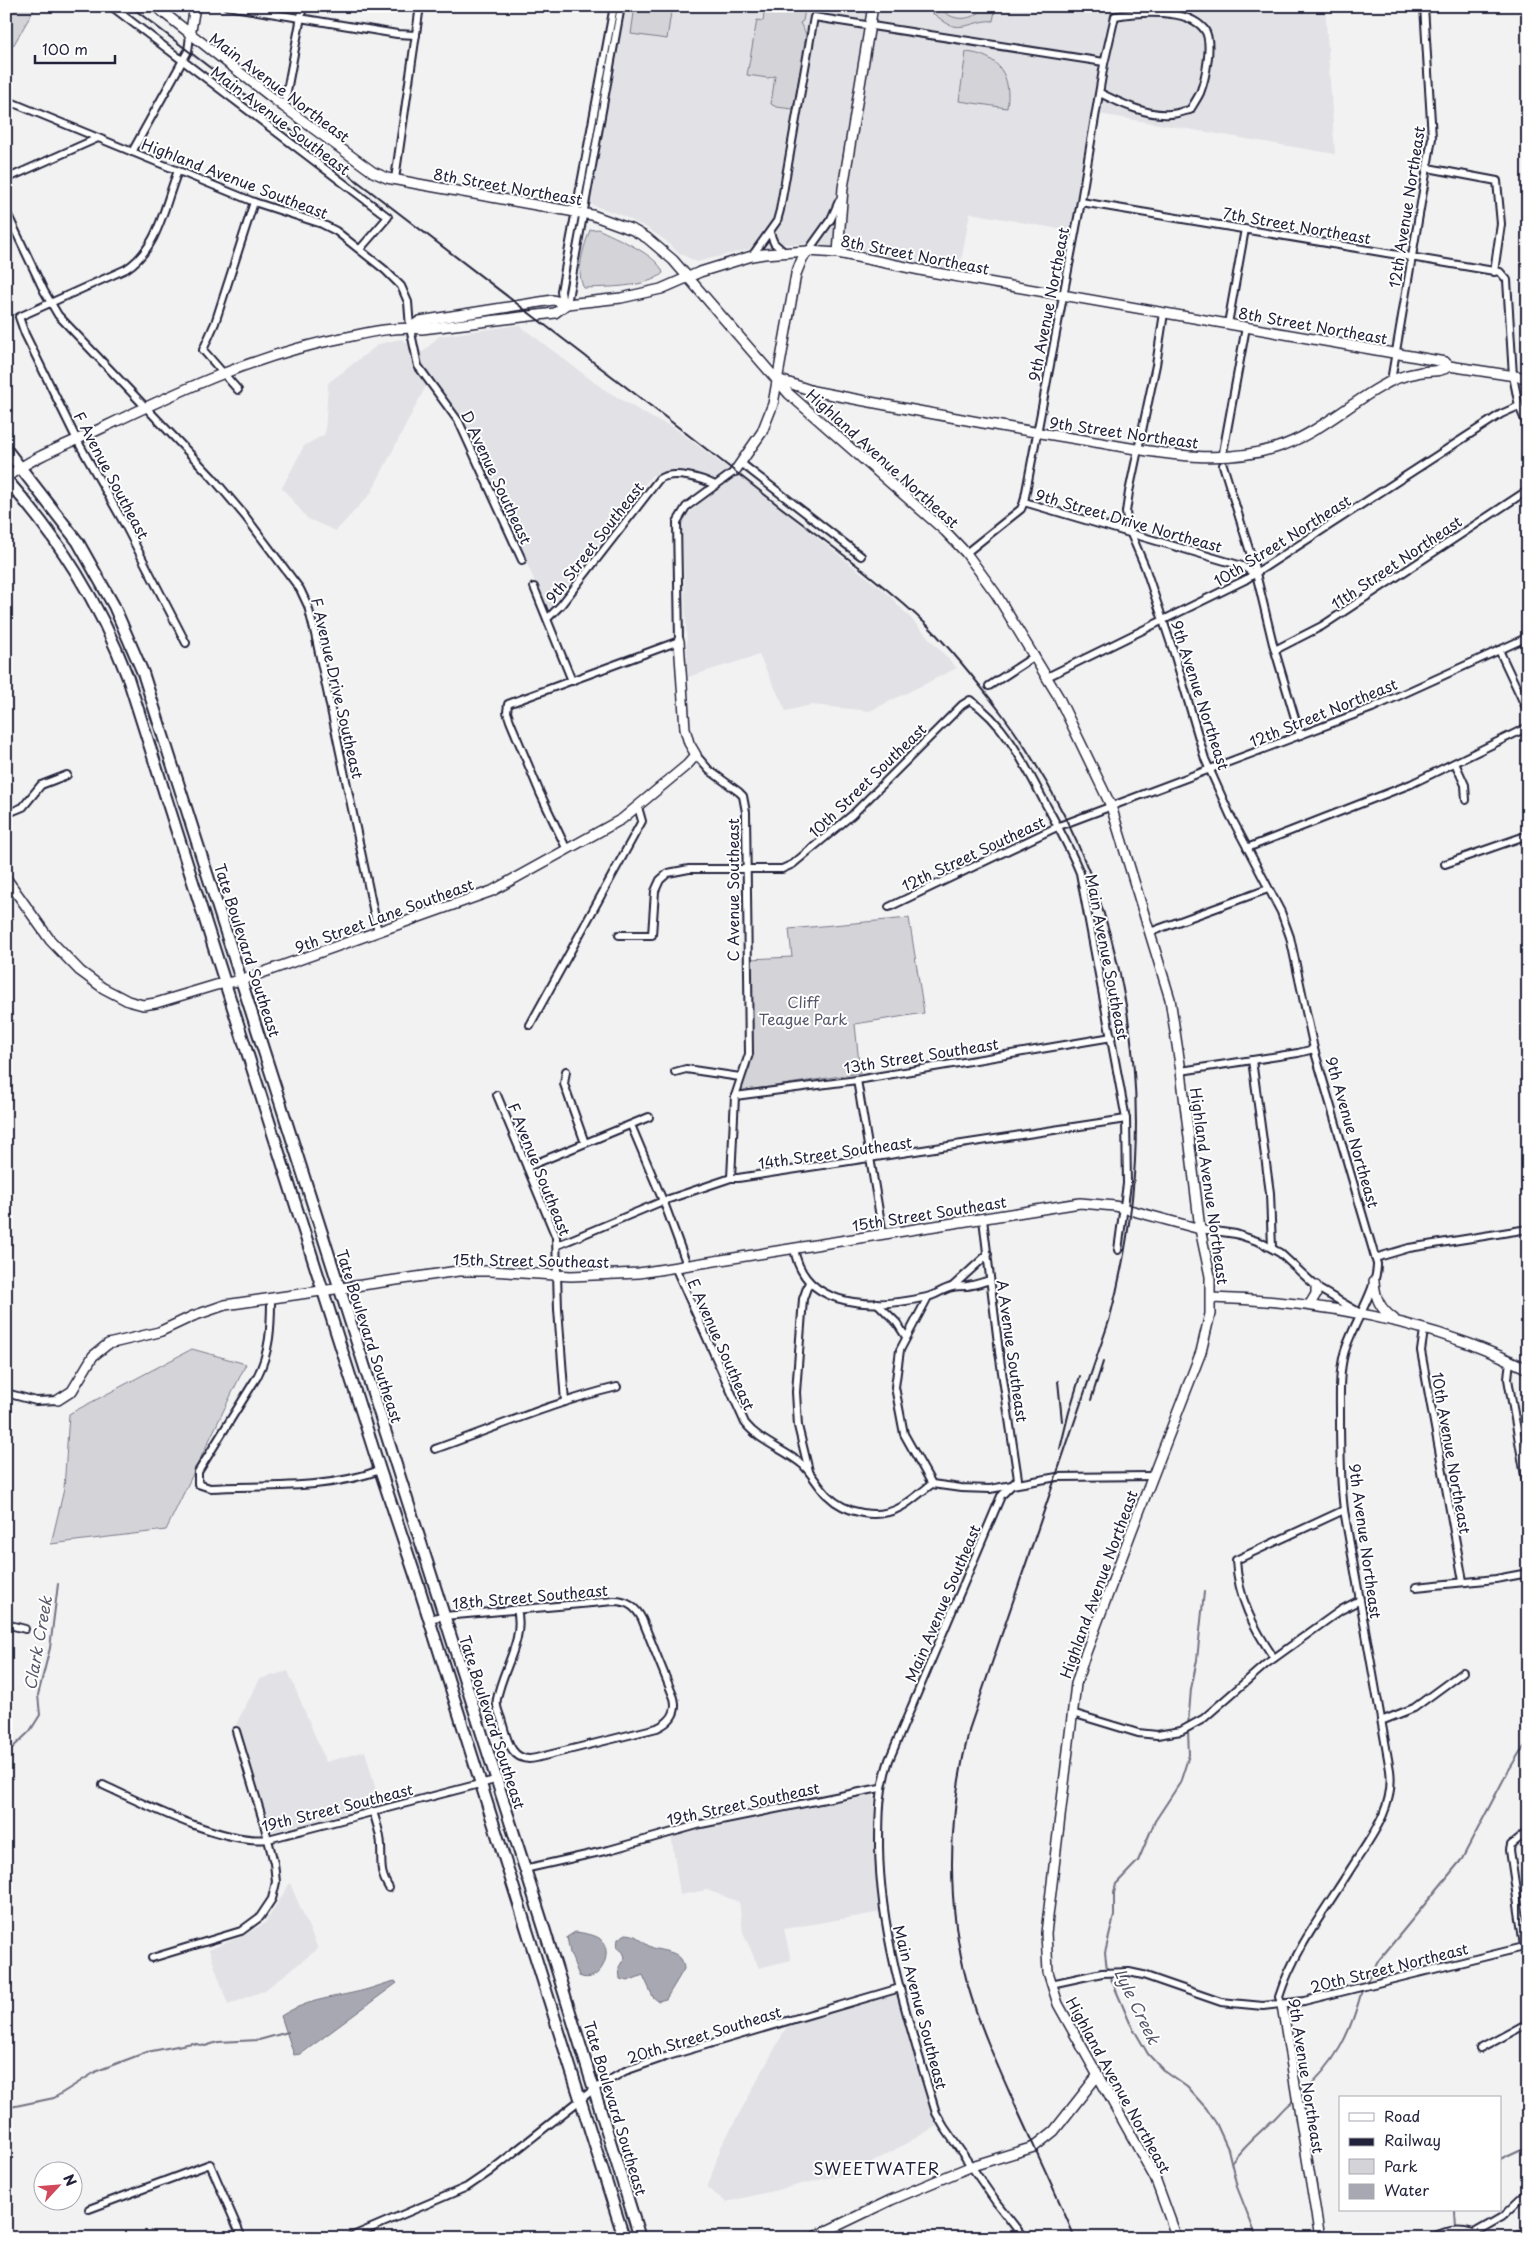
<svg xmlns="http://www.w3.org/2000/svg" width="1534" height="2244" font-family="'Playpen Sans',sans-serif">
	<rect width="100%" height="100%" fill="#f2f2f3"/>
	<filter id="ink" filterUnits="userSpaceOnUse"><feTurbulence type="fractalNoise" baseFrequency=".02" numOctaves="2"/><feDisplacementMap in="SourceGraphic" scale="10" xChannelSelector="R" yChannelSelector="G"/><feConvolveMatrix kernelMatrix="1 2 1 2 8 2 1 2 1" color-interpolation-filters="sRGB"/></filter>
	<g filter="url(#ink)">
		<!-- built -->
		<g fill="#e2e2e6">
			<path d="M624,6H1325L1335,154L1093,113L1071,231L970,213L959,272L848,250L806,244H780L754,248L697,262L677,252L665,240L645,227L619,214L589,204Z"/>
			<path d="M519,325L602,388L652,418L673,427L730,470L703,485L652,475L548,611L460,415L433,381L427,384L371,493L336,531L308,519L282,488L304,446L325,434L328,383L379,344L401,339L423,352L439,336Z"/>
			<path d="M739,475L888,594L957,668L870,711L811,705L786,711L759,655L688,677L682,519L706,498Z"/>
			<path d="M288,1671L326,1762L365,1751L380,1804L271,1832L236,1724L260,1679Z"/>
			<path d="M874,1795V1848L882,1912L784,1929L791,1960L759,1968L743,1933L739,1902L707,1890L680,1895L671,1834Z"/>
			<path d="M290,1883L318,1949L265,1990L228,2005L209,1950L244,1935L265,1923Z"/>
			<path d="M898,1993L937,2126L857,2171L726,2202L707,2188L721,2147L787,2026Z"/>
		</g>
		<!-- green -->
		<g fill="#d3d3d8" stroke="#7a7a8a">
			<path d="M6,6H36L13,46L6,42Z"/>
			<path d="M635,6H672L667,39L631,34Z"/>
			<path d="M765,6L805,9L803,21L800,23L807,36L793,109L776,107L771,104L775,76L768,78L747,75L757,20L763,21Z"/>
			<path d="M922,6H939C951,23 973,22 986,6H996L993,21C979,19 968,29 953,26C940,22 935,11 922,9Z"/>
			<path d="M966,52C999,55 1012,76 1007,108L959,101Z"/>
			<path d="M598,229C614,237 659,255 663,273C648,288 605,287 584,288C575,273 584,246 590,230Z"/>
			<path d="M909,918L924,1013L855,1024L860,1073L743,1091L739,1088L750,1067L749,959L792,957L789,929Z"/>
			<path d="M192,1349L246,1364L166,1530L51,1544L64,1489L69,1414Z"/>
		</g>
		<!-- water -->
		<g fill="#a8a8b2" stroke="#727282">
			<path d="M575,1932C583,1933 592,1934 599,1938C616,1950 600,1986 579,1976L570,1953L567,1937Z"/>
			<path d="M626,1934C638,1934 642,1943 651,1947C664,1953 683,1949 684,1969L666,1999L658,2001L653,1997L643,1975L628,1981L620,1979L619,1967L625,1957L623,1952L617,1947L618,1939Z"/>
			<path d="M395,1981L397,1983L301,2054L294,2055L281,2016C309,1998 335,1998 365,1990C376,1987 385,1983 395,1981Z"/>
		</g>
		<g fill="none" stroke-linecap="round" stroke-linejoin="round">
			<!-- stream -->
			<g stroke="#727282" stroke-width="2">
				<path d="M1188,1726L1191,1689L1197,1660L1204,1592"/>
				<path d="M6,1754L30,1731L40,1715L38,1695L50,1648L58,1584"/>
				<path d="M1107,1970L1105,1953L1114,1916V1893L1116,1884L1138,1861L1155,1821L1180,1783L1189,1755L1188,1731"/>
				<path d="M1109,1974L1130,2023L1148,2054L1163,2070L1187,2087L1206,2108L1216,2123L1228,2149L1237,2187L1257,2238"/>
				<path d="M1365,1984L1379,1960L1462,1859L1507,1773L1520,1752L1528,1743"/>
				<path d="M1300,2095C1336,2063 1350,2035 1362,1990"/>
				<path d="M6,2108L54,2098L97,2071L147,2052L192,2043L205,2046L218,2042L259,2040L288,2032"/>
				<path d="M1500,2159L1528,2146"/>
				<path d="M1232,2162C1245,2144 1259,2133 1274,2119C1281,2112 1285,2106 1294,2100"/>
				<path d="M1455,2210L1456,2228"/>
				<path d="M1454,2238L1455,2232"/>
			</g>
			<!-- street casing -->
			<g stroke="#22223b" stroke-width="10">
				<g id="street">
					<path d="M111,6L388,217L360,249"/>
					<path d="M227,6L397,34L416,35"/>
					<path d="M6,100L254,202L322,224L336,231L385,270L401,286L408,302L410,328L418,366L459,422L522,560"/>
					<path d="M284,107L303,6"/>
					<path d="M132,152L188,51L190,36"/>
					<path d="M1428,168L1497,181L1501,224L1494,272"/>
					<path d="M178,171C164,205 159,248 126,269L19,317L25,334L77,440L125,525L186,643"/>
					<path d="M6,179L98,138"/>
					<path d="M395,179L420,6"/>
					<path d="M1081,202L1500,272L1507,280L1513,376L1519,406L1528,427"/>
					<path d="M6,211L44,291L58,315L212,477L245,516L300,589L308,606L315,634L378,932"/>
					<path d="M770,233L774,243L784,252"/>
					<path d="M808,251L831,219L839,201"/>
					<path d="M752,256L777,221L780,210L814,17L1104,62"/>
					<path d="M566,303L562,298L561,291L614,6"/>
					<path d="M567,304L621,6"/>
					<path d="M1164,313L1156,365L1129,492L1126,512L1128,527L1145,567L1174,653L1205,759L1230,815L1281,912L1290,937L1314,1049L1377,1264C1378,1288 1351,1327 1344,1354C1339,1374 1340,1394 1340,1415C1340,1447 1340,1478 1344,1510L1390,1770C1395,1809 1370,1838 1350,1870C1325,1910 1293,1952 1279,1997L1282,2005"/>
					<path d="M1228,324L1245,229"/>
					<path d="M1391,381L1432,138L1424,6"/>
					<path d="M238,390L203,350L215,323L254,202"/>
					<path d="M1222,458L1246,327"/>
					<path d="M741,463L861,556"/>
					<path d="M1223,465L1254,565L1273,644L1300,735"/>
					<path d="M1024,502L1242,566L1255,574"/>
					<path d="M966,553L1021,509L1024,502L1080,207L1104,64L1115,16C1139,12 1187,8 1204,29C1214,41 1205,80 1200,93C1197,99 1193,105 1190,110C1183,111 1177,114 1170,114C1147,116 1120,103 1100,93"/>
					<path d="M534,587L572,681"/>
					<path d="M548,618L561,605L659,479C673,470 701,478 715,485"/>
					<path d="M1275,650L1322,626L1528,490"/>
					<path d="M1499,650L1528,712"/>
					<path d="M1047,677L1245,580L1501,414L1519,406"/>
					<path d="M989,686L1035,656"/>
					<path d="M696,755L709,770L739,792L743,796L746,812L749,1054L735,1096L731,1178"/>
					<path d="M1455,763L1465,785L1466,800"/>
					<path d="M6,814L23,807L41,785L67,775"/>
					<path d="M1247,848L1411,784L1528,727"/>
					<path d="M567,850L540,793L510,721L507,712L508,704L679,641L677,522L686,507L735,471"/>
					<path d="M1445,864L1528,835"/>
					<path d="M889,907L1059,826L1372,708L1528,637"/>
					<path d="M1150,932L1268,889"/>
					<path d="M619,935H652L655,891L660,880L668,873L689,869H782L793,864L852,815L962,705L970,700C1005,723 1025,765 1044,801C1057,825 1070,848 1080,873L1126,1119L1127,1184L1118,1250"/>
					<path d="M530,1025L642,821L638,807"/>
					<path d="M1252,1060L1270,1193L1272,1248"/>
					<path d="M566,1071L564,1084L585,1143"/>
					<path d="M1181,1071L1298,1053L1314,1049"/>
					<path d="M675,1072L686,1069L740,1077"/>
					<path d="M857,1080L883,1235"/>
					<path d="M497,1095L556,1237L558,1309L565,1402"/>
					<path d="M735,1096L857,1080L1112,1037"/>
					<path d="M631,1125L666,1208L687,1265"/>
					<path d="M527,1167L649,1117"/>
					<path d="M983,1219L999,1352L1018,1479L1001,1496L889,1760C879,1789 879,1816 879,1846C880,1938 910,2026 936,2113L944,2127L996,2202L1024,2238"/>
					<path d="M1200,1229L1236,1234L1260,1242L1280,1253L1319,1289L1357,1311"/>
					<path d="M558,1245L663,1201L731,1178H738L1126,1119"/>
					<path d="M794,1248C804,1312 879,1308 927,1297C936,1295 943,1289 952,1287C957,1286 962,1286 967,1286C975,1285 983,1282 990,1280"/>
					<path d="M1375,1258L1409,1248L1528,1229"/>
					<path d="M675,1267L745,1423C760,1442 784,1449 803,1465C812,1474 818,1486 827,1495C846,1514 878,1520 901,1507C912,1501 922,1491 932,1484L961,1488L990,1489L1057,1477L1152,1476"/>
					<path d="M952,1287L988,1254"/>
					<path d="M928,1297L900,1350L895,1387L904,1434L932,1484"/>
					<path d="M271,1299C271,1327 270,1352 257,1377L198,1472V1484L210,1488C266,1485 327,1490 380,1470"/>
					<path d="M877,1303L897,1323L906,1337"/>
					<path d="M1424,1330L1421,1351L1463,1581"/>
					<path d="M1510,1360L1508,1379L1528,1493"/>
					<path d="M6,1393L36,1401L58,1400"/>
					<path d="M435,1449C495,1428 554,1402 617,1387"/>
					<path d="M809,1471L798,1426L796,1392L803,1299L809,1282"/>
					<path d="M1416,1587L1496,1579L1528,1573"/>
					<path d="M428,1619L444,1616L614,1601C628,1601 636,1607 642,1619L674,1698C678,1713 670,1722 657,1728L536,1758C512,1764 507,1740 502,1722C500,1714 495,1707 497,1699C502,1669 525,1641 517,1609"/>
					<path d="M6,1624L25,1629"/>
					<path d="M1274,1658C1253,1627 1238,1598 1236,1560L1344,1510"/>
					<path d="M1072,1713L1138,1733L1157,1735L1181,1731L1203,1719L1266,1664L1341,1610L1360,1600"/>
					<path d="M1381,1721L1414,1708L1463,1672"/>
					<path d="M103,1785C144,1804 224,1845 268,1839L495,1780"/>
					<path d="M373,1811C376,1822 381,1835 381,1846C382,1864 379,1872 389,1888"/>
					<path d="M524,1869L609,1850L701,1824L880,1788"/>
					<path d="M1524,1946L1510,1850L1511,1845L1528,1831"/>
					<path d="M152,1958L241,1931L260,1917L272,1899L276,1882L274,1863L264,1824L236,1731"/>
					<path d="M1051,1984L1102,1973L1129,1972L1143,1975L1221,2002L1263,2006L1304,2001L1528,1946"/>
					<path d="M1480,2049L1528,2023"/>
					<path d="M89,2209L210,2164L242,2238"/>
					<path d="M1474,2233L1502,2217L1528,2192"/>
					<path d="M348,2238L467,2187L489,2172L594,2089L625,2071L668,2056L900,1988"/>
					<path d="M1431,2238C1448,2229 1466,2227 1483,2238"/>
					<path d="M1515,2238L1528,2231"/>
				</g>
			</g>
			<!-- secondary casing -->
			<g stroke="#22223b" stroke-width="12">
				<g id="secondary">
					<path d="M155,6L284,107L373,172L387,178L418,184L592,215L633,230L647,238L673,260L789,394L945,531L966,553L996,594L1058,696L1111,806L1170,999L1181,1071L1200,1229L1210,1276V1314L1201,1352L1132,1530L1084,1658L1076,1684L1046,1933L1048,1972L1058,2004L1155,2178L1177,2238"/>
					<path d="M190,36L195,6"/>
					<path d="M838,253L843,188L873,6"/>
					<path d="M410,328L420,321L553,300L567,304"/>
					<path d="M1449,366L1528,378"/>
					<path d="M777,379L813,391C901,408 989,425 1077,439C1142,449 1210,468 1275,448C1315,436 1346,406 1382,386C1393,379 1405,375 1417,373C1428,370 1441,373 1449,366"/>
					<path d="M735,471L762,432L773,404L796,274L802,259L808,251"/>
					<path d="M6,478C33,456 69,444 100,429C181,390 257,354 347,337C370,332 397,326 422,329L555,313L567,304L621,298L661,289L700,272L752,256L764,254L808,251L838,253L925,271L1445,362L1449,366"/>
					<path d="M6,878L50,940L80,971L103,988L128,1001L143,1005L156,1003L216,985L242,980L492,891L622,819L687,765L696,755L689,743L685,729L679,641"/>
					<path d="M1374,1281C1375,1298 1380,1309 1394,1319"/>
					<path d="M1211,1298C1320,1301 1429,1320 1528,1369"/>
					<path d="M1310,1304L1316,1294V1286"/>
					<path d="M58,1400L72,1391L93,1356L108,1344L159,1332L193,1316L225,1305L458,1271H490L571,1276L639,1273L1080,1203L1115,1206L1200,1229"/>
					<path d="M1282,2005L1320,2238"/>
					<path d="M812,2238L891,2200L972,2166L1034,2147L1054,2131L1098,2075"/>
				</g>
			</g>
			<!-- primary casing -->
			<g stroke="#22223b" stroke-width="14">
				<g id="primary">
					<path d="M6,449L78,542L114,606L143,673L544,1928L640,2238"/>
					<path d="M6,479C60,540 99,602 128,678L380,1470L418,1584L624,2238"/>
				</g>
			</g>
			<!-- street -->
			<use href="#street" stroke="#fff" stroke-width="6"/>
			<!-- secondary -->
			<use href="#secondary" stroke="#fff" stroke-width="9"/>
			<!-- primary -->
			<use href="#primary" stroke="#fff" stroke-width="10"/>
			<!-- rail -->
			<g stroke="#22223b" stroke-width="2">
				<path d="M130,6C287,127 443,248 601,368C662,414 723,462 783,509C833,547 883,583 928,626C955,653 979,684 1002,714C1133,892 1166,1110 1109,1321L970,1727C948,1813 945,1901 968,1986C979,2024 995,2060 1011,2096C1032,2143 1055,2190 1075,2238"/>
				<path d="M1058,1381L1062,1421"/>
				<path d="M1091,1400L1103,1362"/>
				<path d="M1060,1449L1069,1412L1080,1376"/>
			</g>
		</g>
	</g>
	<g text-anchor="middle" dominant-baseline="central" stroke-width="4" stroke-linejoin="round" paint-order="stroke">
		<!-- street labels -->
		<g font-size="15" fill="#22223b" stroke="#fff">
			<text transform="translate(280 87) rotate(37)">Main Avenue Northeast</text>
			<text transform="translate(281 120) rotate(37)">Main Avenue Southeast</text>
			<text transform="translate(235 178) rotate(21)">Highland Avenue Southeast</text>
			<text transform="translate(508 186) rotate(10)">8th Street Northeast</text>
			<text transform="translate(1406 207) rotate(-81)">12th Avenue Northeast</text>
			<text transform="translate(1297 225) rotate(10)">7th Street Northeast</text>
			<text transform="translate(915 254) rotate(11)">8th Street Northeast</text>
			<text transform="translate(1048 304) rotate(-79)">9th Avenue Northeast</text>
			<text transform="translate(1313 325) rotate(10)">8th Street Northeast</text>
			<text transform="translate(1124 432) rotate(8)">9th Street Northeast</text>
			<text transform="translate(883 458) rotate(42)">Highland Avenue Northeast</text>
			<text transform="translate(112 475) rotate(62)">F Avenue Southeast</text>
			<text transform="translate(497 477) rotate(65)">D Avenue Southeast</text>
			<text transform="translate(1129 520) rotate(16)">9th Street Drive Northeast</text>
			<text transform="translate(1282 540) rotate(-32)">10th Street Northeast</text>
			<text transform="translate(594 542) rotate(-52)">9th Street Southeast</text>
			<text transform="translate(1396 562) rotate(-34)">11th Street Northeast</text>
			<text transform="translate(338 688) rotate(77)">F Avenue Drive Southeast</text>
			<text transform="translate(1201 695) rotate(72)">9th Avenue Northeast</text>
			<text transform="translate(1323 712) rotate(-22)">12th Street Northeast</text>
			<text transform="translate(867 780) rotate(-44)">10th Street Southeast</text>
			<text transform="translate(973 853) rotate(-25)">12th Street Southeast</text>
			<text transform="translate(732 890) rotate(-90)">C Avenue Southeast</text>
			<text transform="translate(384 915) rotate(-20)">9th Street Lane Southeast</text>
			<text transform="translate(248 950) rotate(72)">Tate Boulevard Southeast</text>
			<text transform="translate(1108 957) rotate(79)">Main Avenue Southeast</text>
			<text transform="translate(921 1055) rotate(-9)">13th Street Southeast</text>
			<text transform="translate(1353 1132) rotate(74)">9th Avenue Northeast</text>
			<text transform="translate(835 1152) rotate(-8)">14th Street Southeast</text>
			<text transform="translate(540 1169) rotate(68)">F Avenue Southeast</text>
			<text transform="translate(1210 1186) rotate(82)">Highland Avenue Northeast</text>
			<text transform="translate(929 1213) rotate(-9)">15th Street Southeast</text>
			<text transform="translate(531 1260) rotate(1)">15th Street Southeast</text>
			<text transform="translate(370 1336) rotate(72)">Tate Boulevard Southeast</text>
			<text transform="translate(722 1344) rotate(66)">E Avenue Southeast</text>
			<text transform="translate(1013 1351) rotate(82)">A Avenue Southeast</text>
			<text transform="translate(1452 1453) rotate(80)">10th Avenue Northeast</text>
			<text transform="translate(1366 1541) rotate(82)">9th Avenue Northeast</text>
			<text transform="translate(1098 1584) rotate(-70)">Highland Avenue Northeast</text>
			<text transform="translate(530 1596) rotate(-5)">18th Street Southeast</text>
			<text transform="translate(942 1603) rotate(-67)">Main Avenue Southeast</text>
			<text transform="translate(493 1722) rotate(72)">Tate Boulevard Southeast</text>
			<text transform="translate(743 1803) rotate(-12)">19th Street Southeast</text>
			<text transform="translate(337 1807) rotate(-14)">19th Street Southeast</text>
			<text transform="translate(1389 1967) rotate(-14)">20th Street Northeast</text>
			<text transform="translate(921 2007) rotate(75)">Main Avenue Southeast</text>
			<text transform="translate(704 2034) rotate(-17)">20th Street Southeast</text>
			<text transform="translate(1307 2076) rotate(81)">9th Avenue Northeast</text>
			<text transform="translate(1119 2085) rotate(61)">Highland Avenue Northeast</text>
			<text transform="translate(616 2108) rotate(73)">Tate Boulevard Southeast</text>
		</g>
		<!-- park labels -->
		<g font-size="15" fill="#57576a" stroke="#fff">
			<text x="803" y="1001">Cliff<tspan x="803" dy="17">Teague Park</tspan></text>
		</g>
		<!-- water labels -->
		<g font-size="16" font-style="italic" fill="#58586b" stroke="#fff">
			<text transform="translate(37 1643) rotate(-80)">Clark Creek</text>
			<text transform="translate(1138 2006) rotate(64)">Lyle Creek</text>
		</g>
		<!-- neighbourhood labels -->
		<g font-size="16" letter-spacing="1" fill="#22223b" stroke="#fff">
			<text x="877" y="2168">SWEETWATER</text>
		</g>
	</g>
	<!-- margin -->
	<rect width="1534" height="2244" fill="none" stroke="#fff" stroke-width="25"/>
	<rect x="12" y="12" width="1509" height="2219" fill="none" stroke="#22223b" stroke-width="2" filter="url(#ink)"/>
	<!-- legend -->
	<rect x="1339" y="2096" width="162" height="115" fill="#ffffff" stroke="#a7a7b1"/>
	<rect x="1349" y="2113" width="25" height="8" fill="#ffffff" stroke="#a7a7b1"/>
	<text x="1384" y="2122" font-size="15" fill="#22223b">Road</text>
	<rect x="1349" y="2138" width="25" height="8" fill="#22223b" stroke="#a7a7b1"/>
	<text x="1384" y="2146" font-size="15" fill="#22223b">Railway</text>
	<rect x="1349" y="2159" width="25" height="15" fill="#d3d3d8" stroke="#a7a7b1"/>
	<text x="1384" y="2172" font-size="15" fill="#22223b">Park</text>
	<rect x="1349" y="2184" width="25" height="15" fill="#a8a8b2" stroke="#a7a7b1"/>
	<text x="1384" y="2196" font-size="15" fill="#22223b">Water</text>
	<!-- north arrow -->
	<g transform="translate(58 2186) rotate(64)"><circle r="24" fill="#ffffff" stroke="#a7a7b1"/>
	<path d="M0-4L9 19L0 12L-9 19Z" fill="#d1495b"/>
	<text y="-8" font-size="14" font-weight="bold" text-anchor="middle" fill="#22223b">N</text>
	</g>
	<!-- scale -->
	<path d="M35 55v8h80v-8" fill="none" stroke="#22223b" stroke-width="2.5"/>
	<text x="42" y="55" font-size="15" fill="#22223b" stroke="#ffffff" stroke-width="4" paint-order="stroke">100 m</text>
</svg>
